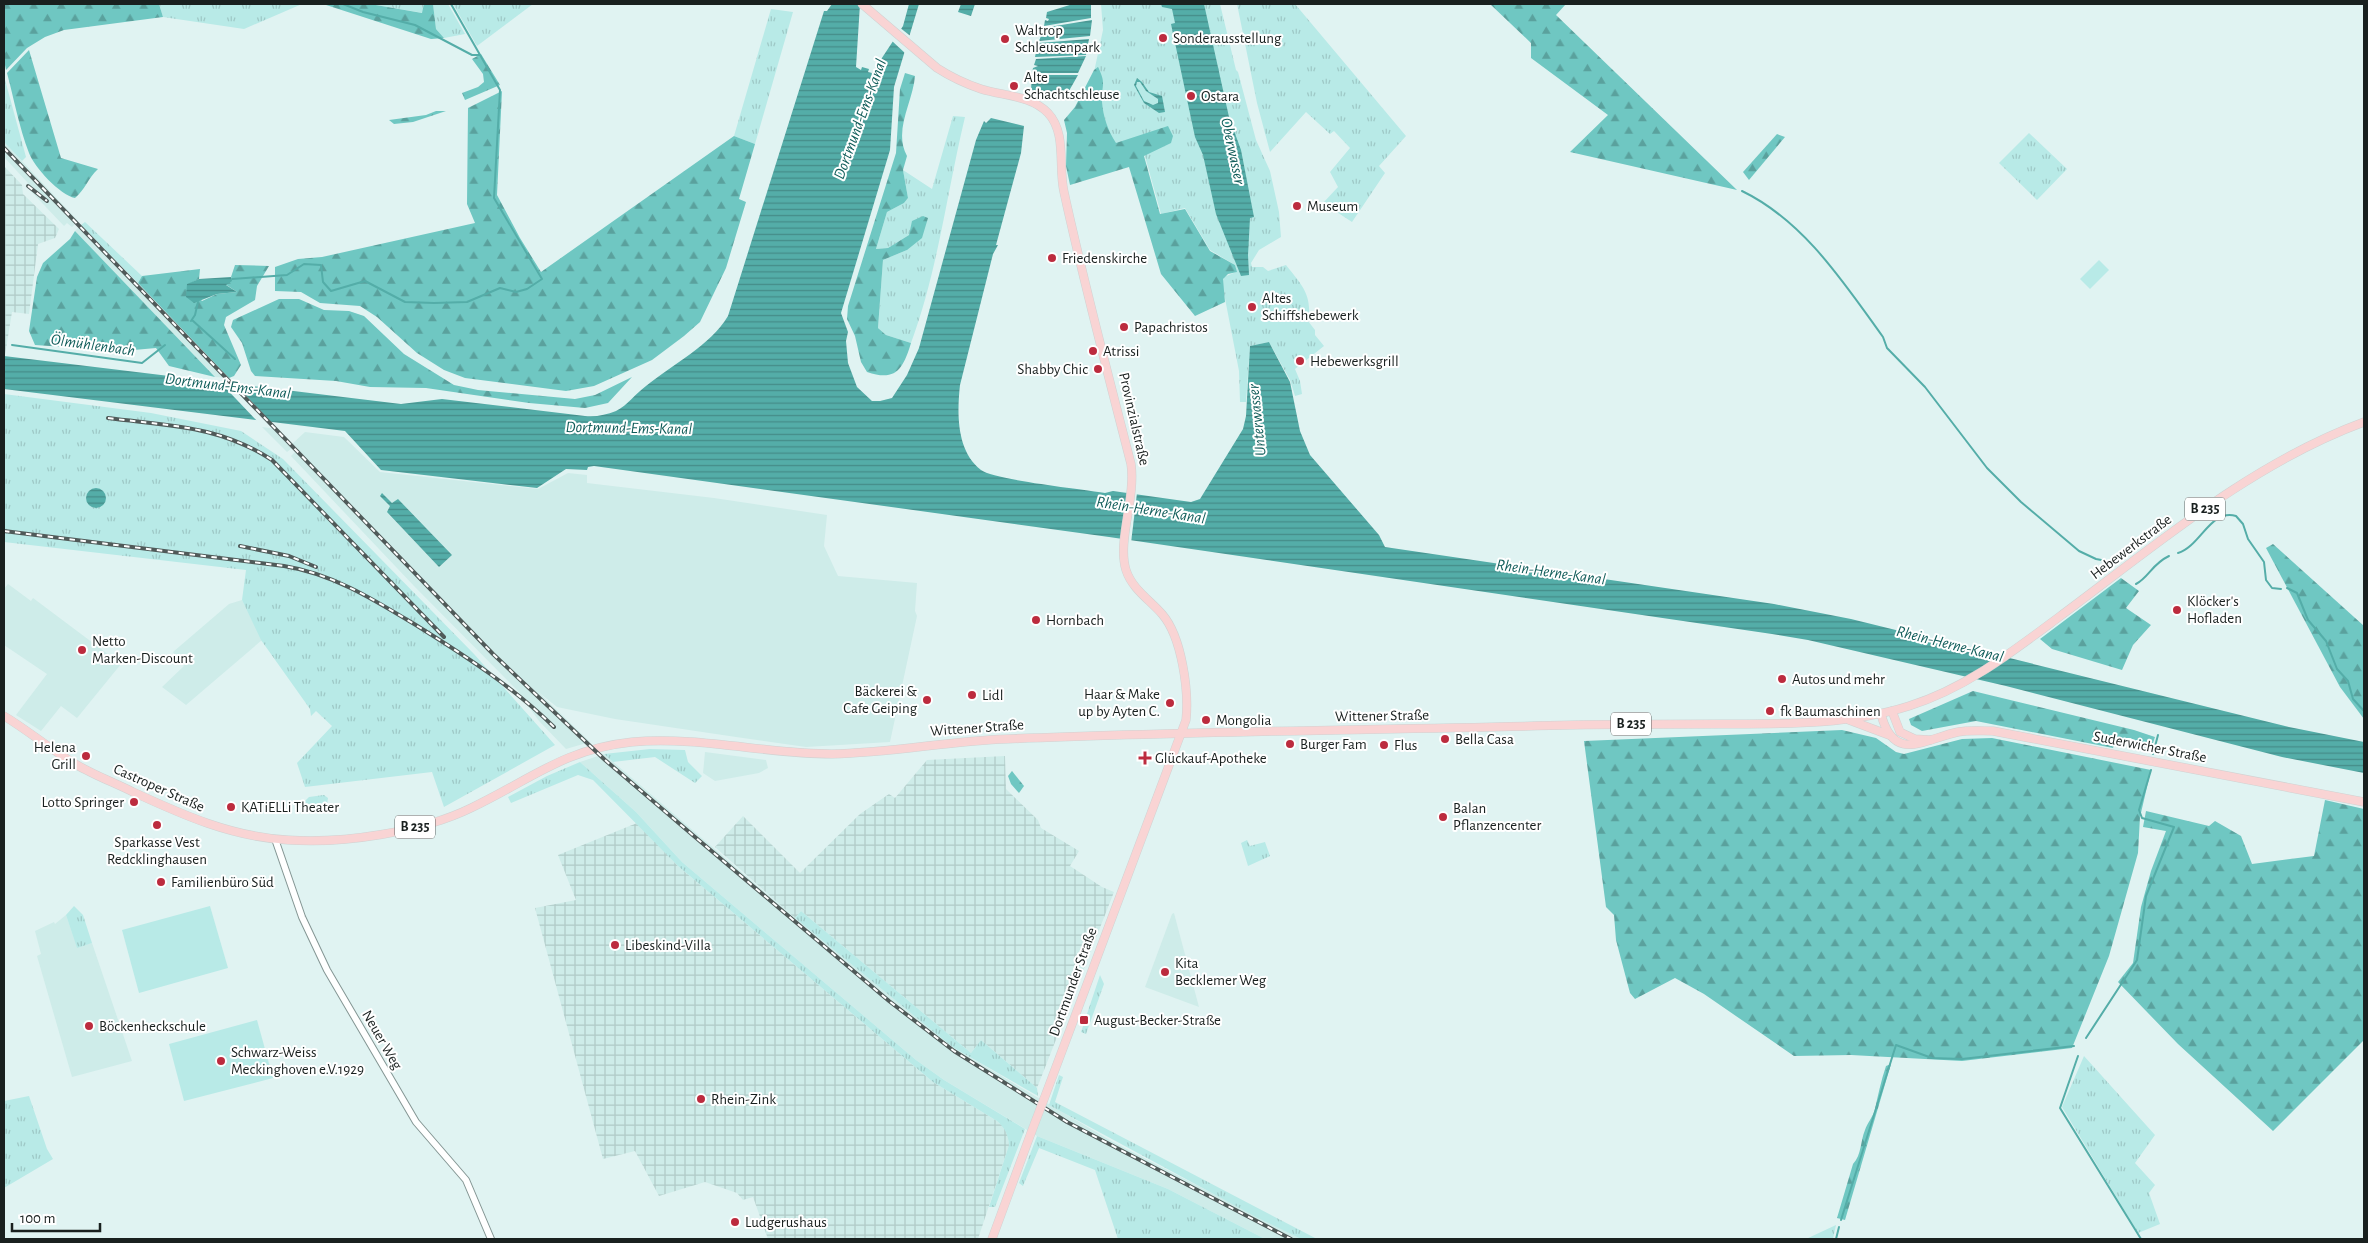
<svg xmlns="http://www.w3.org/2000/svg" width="2368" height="1243" font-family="'Alegreya Sans',sans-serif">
	<defs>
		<pattern id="industrial-grid" width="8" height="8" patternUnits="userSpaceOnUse" patternTransform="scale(1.25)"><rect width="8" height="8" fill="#ceece9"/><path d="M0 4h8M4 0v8" fill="none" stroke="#b0cac7"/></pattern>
		<pattern id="grass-tufts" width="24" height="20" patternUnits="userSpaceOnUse" patternTransform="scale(1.25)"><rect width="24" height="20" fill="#b8eae7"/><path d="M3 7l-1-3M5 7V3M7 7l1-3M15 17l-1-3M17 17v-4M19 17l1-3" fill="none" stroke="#9ec8c6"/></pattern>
		<pattern id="forest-firs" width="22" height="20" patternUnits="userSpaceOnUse" patternTransform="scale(1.25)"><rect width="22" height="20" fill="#6fc7c2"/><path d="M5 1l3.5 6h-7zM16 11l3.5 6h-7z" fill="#5aa19d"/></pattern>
		<pattern id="water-rules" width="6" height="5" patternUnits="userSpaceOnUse" patternTransform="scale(1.25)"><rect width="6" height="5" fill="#54ada8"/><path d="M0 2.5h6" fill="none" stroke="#458c88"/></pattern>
	</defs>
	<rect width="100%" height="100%" fill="#e0f3f2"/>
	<!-- built -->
	<g fill="#ceece9">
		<path d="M4,142L78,221L72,227L67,223L64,226L26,186L28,183L4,157Z"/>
		<path d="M81,225L138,283L229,378L215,377L75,231Z"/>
		<path d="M262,427L278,429L292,444L305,432L344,437L380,472L538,489L568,473L587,475V483L714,498L827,515L824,546L838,576L917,583L915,611L917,616L890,742L806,747L736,737L615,719L557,707L537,691L590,742L566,749L539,721L518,691L414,586L291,456L298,449L295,446L287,452Z"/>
		<path d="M8,584L31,601L33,598L121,664L77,718L61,706L41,731L16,715L47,674L4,645V589Z"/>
		<path d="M242,600L262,640L186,705L162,687L184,666L173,652L229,604Z"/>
		<path d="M705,752L766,760L768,768L759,773L715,781L703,773Z"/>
		<path d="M604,754L795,918L954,1048L1113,1142L1301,1239H1265L1168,1189L1037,1136L944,1080L916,1060L682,862L636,812L580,762Z"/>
		<path d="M1174,913L1199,1007L1145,987L1172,914Z"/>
		<path d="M66,915L77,947L92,943L132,1061L72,1077L37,956L41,954L35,931L54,922L55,924Z"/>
	</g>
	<!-- industrial -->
	<g fill="url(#industrial-grid)">
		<path d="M4,166L22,185L23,194L59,229L55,238L38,244L29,314L12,312L5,355Z"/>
		<path d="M1005,756L1006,789L1038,820L1041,828L1079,851L1070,866L1102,887L1114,892L1037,1088L981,1040L971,1053L801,911L795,918L715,847L743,816L800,873L860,814L889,794L895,798L927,760Z"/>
		<path d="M637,823L678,866L933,1082L997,1121L1004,1127L1008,1136L1009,1145L978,1239H768L753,1197L743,1200L737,1193L705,1182L659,1196L635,1151L603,1159L535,908L576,900L558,855Z"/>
	</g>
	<!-- grass -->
	<g fill="url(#grass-tufts)">
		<path d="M159,4H302L244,29L163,17Z"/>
		<path d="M370,4H424L423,13Z"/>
		<path d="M433,4H448L465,34L444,38L436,29Z"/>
		<path d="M453,4H533L477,46Z"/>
		<path d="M1101,4H1220L1236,70L1238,72L1256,140L1270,171L1279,212L1281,237L1259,250L1251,263L1252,267H1263L1268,271L1286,265C1301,284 1313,295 1308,321L1315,330V335L1324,346L1295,369L1300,381L1302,394L1295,396L1290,380L1269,342L1250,346L1246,402H1240L1239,371L1222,283L1224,277L1236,272L1235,265L1210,250L1185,208L1161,214L1141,142L1100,152L1094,72L1103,30Z"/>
		<path d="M1237,4H1295L1406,136L1379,166L1385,173L1352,222L1323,203L1338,187L1330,172L1350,148L1334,131L1330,134L1306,112L1270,152L1257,103Z"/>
		<path d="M771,9L793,12L755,144L734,136Z"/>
		<path d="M4,76L26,157L22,161L4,142Z"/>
		<path d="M953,116L965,117C947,192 938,270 911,343L886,335L878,328L883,260L907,250L909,235L888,248L876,249L887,212L904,203L908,198L903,170L932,189Z"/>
		<path d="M2029,133L2067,169L2037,200L1999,163Z"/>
		<path d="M85,222L142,276L138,283L81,225Z"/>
		<path d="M4,394L151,413L241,431L283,459L474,654L555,745L444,807L432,772L305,787L297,763L332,726L316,711L311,716L310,709L261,640L242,600L246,570L4,542Z"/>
		<path d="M650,749L685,750L688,762L702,776L695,783L655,757L613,762L604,754Z"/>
		<path d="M580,762L636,812L682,862L916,1060L944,1080L1025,1129L995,1207H989L1009,1145C1008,1134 1005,1128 997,1121L933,1082L678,866L593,780L578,775L511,803L508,797L547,776Z"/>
		<path d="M324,795L328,798L327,805L302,804L309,797Z"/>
		<path d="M1247,840L1250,846L1265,842L1270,856L1248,866L1241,843Z"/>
		<path d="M74,906L83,915L92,943L77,948L66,915Z"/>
		<path d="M801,911L971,1053L981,1040L1037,1088L1038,1096L954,1048L934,1032L795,918Z"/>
		<path d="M1100,975L1104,984L1086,1034L1081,1032Z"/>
		<path d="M2084,1056L2155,1135L2135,1163L2155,1185L2149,1193L2160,1224L2138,1233L2062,1107Z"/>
		<path d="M1059,1075L1063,1077L1055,1102L1317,1239H1301L1258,1218L1049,1105Z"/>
		<path d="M29,1096L47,1149L53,1159L4,1188V1101Z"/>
		<path d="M1037,1136L1168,1189L1265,1239H1118L1095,1170L1039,1148L1023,1186L1019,1183Z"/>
		<path d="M1836,1225L1833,1239H1806Z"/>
	</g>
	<!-- forest -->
	<g fill="url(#forest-firs)">
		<path d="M4,4H159L163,17L64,30L45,37L27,48L6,70L4,60Z"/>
		<path d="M323,4H370L422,13L424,4H433L436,29L444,38L431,39Z"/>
		<path d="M1490,4H1566L1556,15L1737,190L1570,152L1608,115L1531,58V43Z"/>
		<path d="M29,50L61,158L98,169C88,178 85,190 75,198C60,195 34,167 29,153C19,127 14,99 7,73Z"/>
		<path d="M481,54L500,85L465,100L462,93L478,87L484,82L483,74L472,59Z"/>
		<path d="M1098,67C1107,85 1101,85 1102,102C1103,116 1108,131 1116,143L1168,126L1173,136L1171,143L1144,156L1160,214L1185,209L1210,251L1235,265L1237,272L1228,274L1223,279L1225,302L1195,316L1161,274L1129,167L1070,185L1066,166L1067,133L1064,120L1075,107L1094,70Z"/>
		<path d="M905,73L915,76C913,102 893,130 907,156L903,170L908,198L904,203L887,212L876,249L888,248L909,235L912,221L923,216L928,218L922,238L907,250L883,260L878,328L886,335L911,343C903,369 896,382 867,372L861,362L855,336L847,319L848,306L896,153L900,89Z"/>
		<path d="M502,91L497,195L520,238L541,272L734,136L755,144L739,199L746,202L726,268L700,322L684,336L652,360L594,386L566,391L465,378L444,370L417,353L377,317L360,306L320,303L301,292L275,291V267L298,259L322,257L475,223L467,204L468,108Z"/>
		<path d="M436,111H446L413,122L394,124L389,120L426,115Z"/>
		<path d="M1777,134L1785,137L1749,180L1743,172Z"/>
		<path d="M75,231L215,377L169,366L156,348L123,351L35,345L29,331L37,277L43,263L70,239Z"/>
		<path d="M235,265L269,266L257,286L255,300L226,317L224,325L241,365L234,376L229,378L138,283L142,276L200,269L199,279L187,285L202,301L217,294L237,292L225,284L232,279L231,277Z"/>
		<path d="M279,299H299L324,310L349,311L364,316L404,354L454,385L478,390L575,399L595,395L632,377L608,403L585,408L529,403L426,388L370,387L336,381L255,376L251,371L242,343L231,327L233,320Z"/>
		<path d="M2273,544L2364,626V719L2340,687L2266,548Z"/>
		<path d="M2121,578L2139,591L2126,608L2151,625L2133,645L2122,670L2052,649L2040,639Z"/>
		<path d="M1973,691L2134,730L2155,737L2151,749L2140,747L2131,738H2117L2113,748L1976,721L1922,731L1911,725L1909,719Z"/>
		<path d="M1842,730L1876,738L1896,752L1904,754L1962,739L1992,738L2151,770L2140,817L2138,853L2109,956L2072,1048L1962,1061L1851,1055L1794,1056L1704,994L1675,978L1635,999L1630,993L1616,940L1614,915L1606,907L1584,741Z"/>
		<path d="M1012,771L1024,786L1019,793L1011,784L1008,776Z"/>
		<path d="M2325,800L2364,809V1040L2273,1131L2178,1044L2118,982L2133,963L2141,907L2151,871L2166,831L2143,827L2146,811L2209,826L2215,821L2241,836L2252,864L2314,856Z"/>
		<path d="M1891,1064L1845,1220L1837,1218L1853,1164C1862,1154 1860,1142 1865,1130C1867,1123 1873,1117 1875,1109C1878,1095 1881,1081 1886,1066Z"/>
	</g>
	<!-- garden -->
	<g fill="#b8eae7">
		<path d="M2099,260L2109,270L2090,289L2080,279Z"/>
		<path d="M210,906L228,968L139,993L122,930Z"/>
		<path d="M257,1020L273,1078L184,1101L169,1044Z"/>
	</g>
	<!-- water -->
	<g fill="url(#water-rules)" fill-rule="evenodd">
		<path d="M832,4H860L856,67L861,70L862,67L869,69L868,72L872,73L903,26L909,4H919L894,87L890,150L841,313L848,332L846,341L848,363L857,387L872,401H880L892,398L907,375L919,348L976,140L984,121L986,123L991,118L1024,126L1021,153L996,245H998L993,254L960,385C957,412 956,451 981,470C994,480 1083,489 1105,493L1113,491L1191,502L1200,499L1243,429L1246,416L1250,346L1269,342L1290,382L1300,431L1310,455L1379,535L1385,547L1774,604L1851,619L2289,727L2364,742V773L2282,757L2006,686L1808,640L1772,634L1109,537L594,466L588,467L587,470L566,469L537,488L381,470L345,431L4,389V356L401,404L442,399L585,416C596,417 606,415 616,411C628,405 635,394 646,386C673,364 710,346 728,316L824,11H827Z"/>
		<path d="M961,4H975L971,16L958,12Z"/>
		<path d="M1073,4H1091V18L1044,26L1045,20L1048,21L1049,19L1046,18L1047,12Z"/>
		<path d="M1161,4H1204L1229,117L1241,150L1254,217L1250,218L1248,255L1249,275L1241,276L1216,214L1203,155L1195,137L1171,24L1175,23L1172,9L1162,7Z"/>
		<path d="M1092,20L1090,36L1039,41L1041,36H1044L1045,34L1042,33L1043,28Z"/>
		<path d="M1089,39L1086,55L1035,57L1036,52H1040L1041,50L1037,49L1039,43Z"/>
		<path d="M1086,56L1078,73H1032L1033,68L1038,66L1034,65L1036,59Z"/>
		<path d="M1032,75H1078L1065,98L1031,90Z"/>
		<path d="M1137,78L1142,82L1149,92L1162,96L1165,112L1159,113L1144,103L1134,85ZM1137,82H1140L1146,91L1158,99V103L1153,105L1144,101L1136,86Z"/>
		<path d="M231,277L232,281L226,285L237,292L217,294L194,303L186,297L187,284L199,279Z"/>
		<circle cx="96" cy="498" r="10"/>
		<path d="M382,493L392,503L398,499L452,555L439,567L387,512L390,506L380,496Z"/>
	</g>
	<!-- pier -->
	<g fill="#e0f3f2">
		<path d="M899,27L913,38L907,55L891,40Z"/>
		<path d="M218,380L233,382L274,425L258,422Z"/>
		<path d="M1128,491L1137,493L1131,543L1121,541Z"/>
	</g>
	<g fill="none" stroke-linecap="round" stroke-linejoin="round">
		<!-- stream -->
		<g stroke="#54ada8" stroke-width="2">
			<path d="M343,4L363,12L415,25L472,55H479"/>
			<path d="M1742,191C1804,221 1844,283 1883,337L1887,348L1925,387L1987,468L2021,502L2079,551L2096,559L2112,562"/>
			<path d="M232,279L287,275L304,264L321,265L323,282L331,291L365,281L405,302L434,303L467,302L500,288L516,292L527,289L542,279L494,198L500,90L451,4"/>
			<path d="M192,320L235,359"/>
			<path d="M191,321L195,315L198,302"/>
			<path d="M12,345L142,363L165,345"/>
			<path d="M2178,553C2200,547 2211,508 2236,516L2243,524L2248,539L2264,562L2266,580L2272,588L2281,589"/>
			<path d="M2136,584C2149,577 2152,564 2169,556"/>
			<path d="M2287,588L2297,593L2308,620L2326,641L2337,669L2348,681L2353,699L2364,711"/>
			<path d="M2153,754L2158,735"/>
			<path d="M2086,1038L2137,960L2146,896L2174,827L2142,818L2139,810L2151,770"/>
			<path d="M2078,1056L2060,1108L2141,1239"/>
			<path d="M1841,1220L1896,1045L1932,1058L1962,1059L2074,1046"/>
			<path d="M1836,1239L1839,1227"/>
		</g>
		<!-- minor casing -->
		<g stroke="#849694" stroke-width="8">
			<path id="minor" d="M275,839L302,917L327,970L416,1122L466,1180L491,1239"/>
		</g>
		<!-- major casing -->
		<g stroke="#d1d2d2" stroke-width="9">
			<g id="major">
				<path d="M862,4L937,68C951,77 966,84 981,89C1003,96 1031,95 1048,113C1067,133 1058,167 1064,192C1084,284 1108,374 1131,464C1136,498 1117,541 1126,570C1132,589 1150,600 1162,614C1182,637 1189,691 1186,720L1044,1099"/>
				<path d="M1892,711L1900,732L1915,739L1931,740"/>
				<path d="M1881,714C1894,764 1924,739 1958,732C1969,730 1981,731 1993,731L2364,802"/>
				<path d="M4,716C29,731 51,750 77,765C94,775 115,783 133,792C183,815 232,837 288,840C342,844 422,832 471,808C530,780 564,749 632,742C699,736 766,754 832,754C891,753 949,741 1007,739C1195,731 1383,730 1572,725C1622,724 1672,724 1722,724C1784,724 1849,725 1909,706C1966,688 2012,652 2059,617C2155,546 2250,464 2364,422"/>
				<path d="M1849,720L1889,735"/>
				<path d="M992,1239L1031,1133"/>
			</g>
		</g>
		<!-- minor -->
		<use href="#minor" stroke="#fff" stroke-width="6"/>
		<!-- major -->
		<use href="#major" stroke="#f9d4d4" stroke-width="8"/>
		<!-- rail casing -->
		<g stroke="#505a59" stroke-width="4">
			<g id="rail">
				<path d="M4,148L493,654L605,760L695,837L889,1001L954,1051L1067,1122L1291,1239"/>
				<path d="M28,186L47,201"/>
				<path d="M108,418C169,426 218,425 272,460L444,637"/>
				<path d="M4,531L284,566C334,574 376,601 419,627C467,657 513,687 554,727"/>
				<path d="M240,546L289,556L316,567"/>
			</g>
		</g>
		<!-- rail -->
		<use href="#rail" stroke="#fff" stroke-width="2" stroke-dasharray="5.5" stroke-linecap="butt"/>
		<!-- major-bridge casing -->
		<g stroke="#d1d2d2" stroke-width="9" stroke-linecap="butt">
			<path id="major-bridge" d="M1031,1133L1044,1099"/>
		</g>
		<!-- major-bridge -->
		<use href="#major-bridge" stroke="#f9d4d4" stroke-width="8"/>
	</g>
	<!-- markers -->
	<g fill="#bc2b3e" stroke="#fff" stroke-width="2">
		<circle cx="1163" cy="38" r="5"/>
		<circle cx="1005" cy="39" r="5"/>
		<circle cx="1014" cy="86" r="5"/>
		<circle cx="1191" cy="96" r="5"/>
		<circle cx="1297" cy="206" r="5"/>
		<circle cx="1052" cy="258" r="5"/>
		<circle cx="1252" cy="307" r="5"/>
		<circle cx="1124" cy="327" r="5"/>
		<circle cx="1093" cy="351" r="5"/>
		<circle cx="1300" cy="361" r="5"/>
		<circle cx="1098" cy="369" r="5"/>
		<circle cx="2177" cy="610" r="5"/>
		<circle cx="1036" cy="620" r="5"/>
		<circle cx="82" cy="650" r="5"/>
		<circle cx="1782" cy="679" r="5"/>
		<circle cx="972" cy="695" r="5"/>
		<circle cx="927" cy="700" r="5"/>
		<circle cx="1170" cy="703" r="5"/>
		<circle cx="1770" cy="711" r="5"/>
		<circle cx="1206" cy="720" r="5"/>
		<circle cx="1445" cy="739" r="5"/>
		<circle cx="1290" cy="744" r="5"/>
		<circle cx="1384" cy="745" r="5"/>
		<circle cx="86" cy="756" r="5"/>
		<path d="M1142.5 750.5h5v5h5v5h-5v5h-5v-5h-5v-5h5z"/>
		<circle cx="134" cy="802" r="5"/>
		<circle cx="231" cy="807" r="5"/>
		<circle cx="1443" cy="817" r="5"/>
		<circle cx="157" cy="825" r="5"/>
		<circle cx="161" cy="882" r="5"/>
		<circle cx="615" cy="945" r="5"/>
		<circle cx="1165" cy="972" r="5"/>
		<rect x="1079" y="1015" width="10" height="10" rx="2.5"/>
		<circle cx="89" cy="1026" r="5"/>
		<circle cx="221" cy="1061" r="5"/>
		<circle cx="701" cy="1099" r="5"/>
		<circle cx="735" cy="1222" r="5"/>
	</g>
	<g text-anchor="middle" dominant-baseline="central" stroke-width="4" stroke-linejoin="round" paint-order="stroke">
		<!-- shield labels -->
		<g fill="#fff" stroke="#5e6362" stroke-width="1">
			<rect x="2185" y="497.5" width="40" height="23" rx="4"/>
			<rect x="1611" y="712.5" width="40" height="23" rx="4"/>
			<rect x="395" y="815.5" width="40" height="23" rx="4"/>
		</g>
		<g font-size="14" font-weight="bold" fill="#19201f">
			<text x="2205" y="509">B 235</text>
			<text x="1631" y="724">B 235</text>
			<text x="415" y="827">B 235</text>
		</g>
		<!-- poi labels -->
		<g font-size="15" fill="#19201f" stroke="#fff" text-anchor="start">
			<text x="1015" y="30">Waltrop<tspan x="1015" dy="17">Schleusenpark</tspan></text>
			<text x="1173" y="38">Sonderausstellung</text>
			<text x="1024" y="77">Alte<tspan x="1024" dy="17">Schachtschleuse</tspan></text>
			<text x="1201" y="96">Ostara</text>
			<text x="1307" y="206">Museum</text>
			<text x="1062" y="258">Friedenskirche</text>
			<text x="1262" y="298">Altes<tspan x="1262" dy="17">Schiffshebewerk</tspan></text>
			<text x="1134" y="327">Papachristos</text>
			<text x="1103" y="351">Atrissi</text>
			<text x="1310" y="361">Hebewerksgrill</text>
			<text x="1088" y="369" text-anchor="end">Shabby Chic</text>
			<text x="2187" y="601">Klöcker's<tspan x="2187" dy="17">Hofladen</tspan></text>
			<text x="1046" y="620">Hornbach</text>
			<text x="92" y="641">Netto<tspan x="92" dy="17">Marken-Discount</tspan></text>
			<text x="1792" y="679">Autos und mehr</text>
			<text x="917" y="691" text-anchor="end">Bäckerei &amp;<tspan x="917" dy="17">Cafe Geiping</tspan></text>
			<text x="1160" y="694" text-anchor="end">Haar &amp; Make<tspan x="1160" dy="17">up by Ayten C.</tspan></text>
			<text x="982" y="695">Lidl</text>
			<text x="1780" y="711">fk Baumaschinen</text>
			<text x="1216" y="720">Mongolia</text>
			<text x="1455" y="739">Bella Casa</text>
			<text x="1300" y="744">Burger Fam</text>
			<text x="1394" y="745">Flus</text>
			<text x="76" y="747" text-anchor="end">Helena<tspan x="76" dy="17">Grill</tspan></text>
			<text x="1155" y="758">Glückauf-Apotheke</text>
			<text x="124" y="802" text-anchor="end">Lotto Springer</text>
			<text x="241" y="807">KATiELLi Theater</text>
			<text x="1453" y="808">Balan<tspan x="1453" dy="17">Pflanzencenter</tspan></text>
			<text x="157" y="842" text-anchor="middle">Sparkasse Vest<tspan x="157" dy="17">Redcklinghausen</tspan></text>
			<text x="171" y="882">Familienbüro Süd</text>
			<text x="625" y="945">Libeskind-Villa</text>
			<text x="1175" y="963">Kita<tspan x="1175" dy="17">Becklemer Weg</tspan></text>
			<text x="1094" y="1020">August-Becker-Straße</text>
			<text x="99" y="1026">Böckenheckschule</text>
			<text x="231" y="1052">Schwarz-Weiss<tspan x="231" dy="17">Meckinghoven e.V.1929</tspan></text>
			<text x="711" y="1099">Rhein-Zink</text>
			<text x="745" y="1222">Ludgerushaus</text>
		</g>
		<!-- street labels -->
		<g font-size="15" fill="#19201f" stroke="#fff">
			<text transform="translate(1134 419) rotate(77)">Provinzialstraße</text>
			<text transform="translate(2131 547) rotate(-37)">Hebewerkstraße</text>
			<text transform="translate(1382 716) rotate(-1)">Wittener Straße</text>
			<text transform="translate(977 728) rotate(-4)">Wittener Straße</text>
			<text transform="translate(2150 747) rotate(11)">Suderwicher Straße</text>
			<text transform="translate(159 788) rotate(24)">Castroper Straße</text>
			<text transform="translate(1073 982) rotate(-70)">Dortmunder Straße</text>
			<text transform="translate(382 1040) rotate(60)">Neuer Weg</text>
		</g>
		<!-- water labels -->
		<g font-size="16" font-style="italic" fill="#115d5a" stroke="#fff">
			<text transform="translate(860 119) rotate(-70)">Dortmund-Ems-Kanal</text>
			<text transform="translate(1233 151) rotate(78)">Oberwasser</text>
			<text transform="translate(93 345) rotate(8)">Ölmühlenbach</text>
			<text transform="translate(228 386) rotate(7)">Dortmund-Ems-Kanal</text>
			<text transform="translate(1257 420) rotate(-96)">Unterwasser</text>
			<text transform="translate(629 428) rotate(1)">Dortmund-Ems-Kanal</text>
			<text transform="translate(1151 510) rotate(9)">Rhein-Herne-Kanal</text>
			<text transform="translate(1551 572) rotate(8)">Rhein-Herne-Kanal</text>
			<text transform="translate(1950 644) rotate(14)">Rhein-Herne-Kanal</text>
		</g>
	</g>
	<!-- border -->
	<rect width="2368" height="1243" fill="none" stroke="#19201f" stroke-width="10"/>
	<!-- scale -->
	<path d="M12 1223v8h88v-8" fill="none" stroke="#19201f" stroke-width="2.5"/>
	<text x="20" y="1223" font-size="15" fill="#19201f" stroke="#ffffff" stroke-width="4" paint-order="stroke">100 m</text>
</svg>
